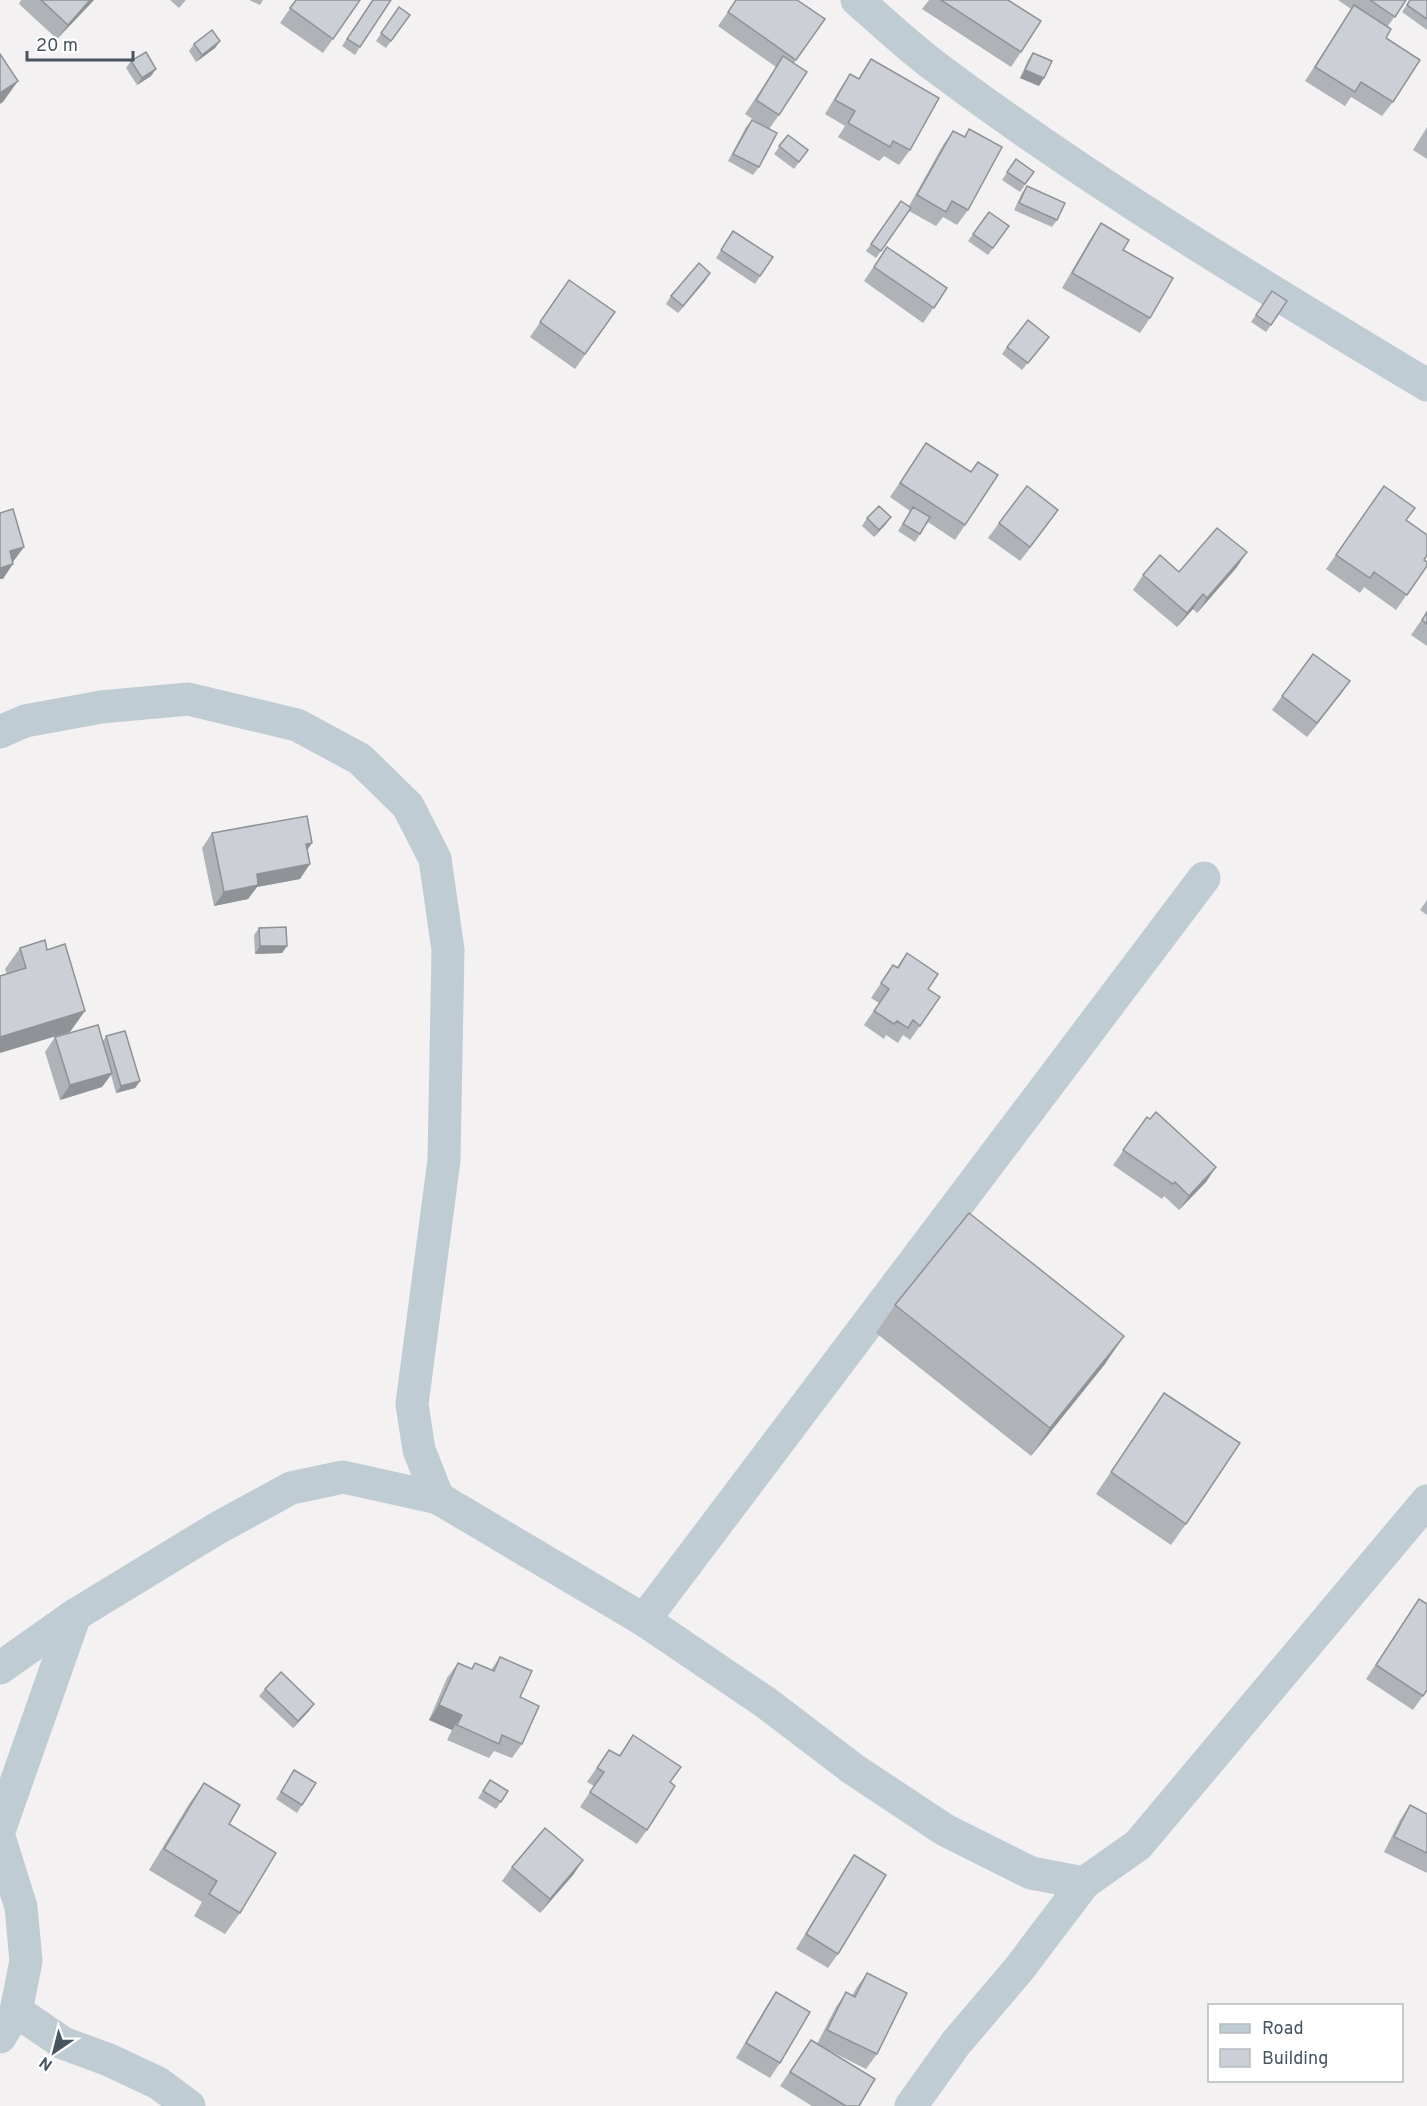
<svg xmlns="http://www.w3.org/2000/svg" width="1427" height="2106" font-family="Overpass,sans-serif">
	<rect width="100%" height="100%" fill="#f3f1f1"/>
	<g fill="none" stroke-linecap="round" stroke-linejoin="round">
		<!-- minor -->
		<g stroke="#c0ccd4" stroke-width="33">
			<path d="M857,0C884,23 911,49 940,70C1095,186 1261,285 1427,385"/>
			<path d="M0,732L25,721L101,707L188,699L297,725L360,759L408,806L435,859L448,950L444,1160L412,1404L419,1450L438,1498"/>
			<path d="M644,1620L1204,878"/>
			<path d="M0,1668L75,1615L216,1529L291,1488L343,1477L438,1498L644,1620L765,1702L853,1769L945,1830L1031,1873L1084,1883L1138,1845L1427,1501"/>
			<path d="M0,1828L75,1615"/>
			<path d="M0,1840L21,1907L26,1961L16,2011L0,2037"/>
			<path d="M16,2011L63,2043L109,2060L158,2083L189,2106"/>
			<path d="M911,2106L956,2043L1019,1969L1084,1883"/>
		</g>
	</g>
	<!-- wall -->
	<g fill="#afb3b8">
		<path d="M21,0H94L57,39L19,4Z"/>
		<path d="M170,0H186L179,8Z"/>
		<path d="M249,0H263L260,5Z"/>
		<path d="M296,0H360L323,53L280,23Z"/>
		<path d="M372,0L360,47L355,55L342,46Z"/>
		<path d="M736,0L825,19L794,63L779,115L769,129L759,167L753,175L728,161L746,127L752,120L766,128L745,114L776,67L718,26Z"/>
		<path d="M929,0H1008L1021,52L1011,67L922,9Z"/>
		<path d="M1338,0H1406L1388,26L1386,38L1393,102L1382,116L1351,97L1345,106L1305,81L1351,9Z"/>
		<path d="M1410,0H1427V30L1402,12Z"/>
		<path d="M399,7L410,15L386,48L376,41Z"/>
		<path d="M220,41L215,48L196,62L189,51L194,44Z"/>
		<path d="M1033,53L1039,86L1020,78L1028,60Z"/>
		<path d="M871,59L910,150L899,165L884,156L879,161L838,137L845,126L825,114L840,89L850,74L858,79Z"/>
		<path d="M131,61L151,76L137,85L126,68Z"/>
		<path d="M1427,127V159L1413,150Z"/>
		<path d="M969,129L968,210L957,225L943,217L936,226L909,211L876,258L866,251L901,201L909,206L943,145L953,131L964,137Z"/>
		<path d="M788,135L808,150L794,169L774,154Z"/>
		<path d="M1016,159L1034,172L1020,192L1002,180Z"/>
		<path d="M1027,186L1057,220L1052,227L1014,210L1022,193Z"/>
		<path d="M989,212L1009,226L988,255L968,241Z"/>
		<path d="M1101,223L1123,250L1150,318L1140,333L1062,288L1091,238Z"/>
		<path d="M733,231L773,257L755,284L716,258Z"/>
		<path d="M887,247L947,288L923,323L864,281Z"/>
		<path d="M710,273L678,313L666,304L671,296Z"/>
		<path d="M569,280L615,312L575,369L530,337Z"/>
		<path d="M1272,291L1271,325L1266,332L1251,322Z"/>
		<path d="M1049,337L1022,370L1002,354L1007,347Z"/>
		<path d="M926,443L965,525L955,540L928,522L915,542L898,531L910,511L890,497Z"/>
		<path d="M1384,486L1406,520L1427,566L1396,610L1364,587L1360,593L1326,569Z"/>
		<path d="M867,518L886,524L874,537L862,526Z"/>
		<path d="M999,523L1048,524L1020,561L988,538Z"/>
		<path d="M1237,567L1197,613L1193,609L1177,627L1133,590L1143,575Z"/>
		<path d="M1427,612V646L1411,635Z"/>
		<path d="M1350,681L1307,737L1272,710L1282,696Z"/>
		<path d="M212,833L307,850L300,879L257,887L248,899L214,906L202,848Z"/>
		<path d="M1427,900V915L1420,910Z"/>
		<path d="M259,928L287,946L282,953L255,954L254,935Z"/>
		<path d="M20,948L70,1032L7,974L5,969Z"/>
		<path d="M907,953L928,989L920,1026L910,1040L903,1035L898,1043L886,1035L884,1039L864,1025L879,1003L871,998L893,965L897,967Z"/>
		<path d="M106,1036L140,1081L135,1088L116,1093L111,1075L102,1087L60,1100L45,1052L55,1037L103,1041Z"/>
		<path d="M1147,1117L1216,1167L1206,1182L1179,1210L1164,1196L1162,1199L1113,1165Z"/>
		<path d="M895,1305L1105,1364L1031,1456L876,1333Z"/>
		<path d="M1164,1393L1186,1524L1171,1545L1096,1494Z"/>
		<path d="M1419,1599L1427,1690L1413,1710L1366,1679Z"/>
		<path d="M500,1657L520,1697L522,1744L512,1758L494,1751L489,1758L447,1740L452,1730L429,1720L447,1678L458,1663L471,1669L475,1663L491,1670Z"/>
		<path d="M265,1689L309,1711L293,1728L259,1696Z"/>
		<path d="M633,1735L670,1782L647,1830L637,1844L580,1807L594,1786L587,1782L609,1750L619,1756Z"/>
		<path d="M294,1770L302,1805L297,1813L276,1799Z"/>
		<path d="M490,1780L508,1791L496,1809L478,1798Z"/>
		<path d="M204,1783L229,1824L240,1913L225,1934L194,1916L202,1902L149,1870L189,1804Z"/>
		<path d="M1410,1805L1427,1814V1873L1384,1852L1400,1820Z"/>
		<path d="M854,1855L838,1954L828,1968L796,1949L844,1870Z"/>
		<path d="M583,1860L573,1875L540,1913L502,1881L512,1867Z"/>
		<path d="M867,1973L877,2054L866,2069L822,2047L859,2106H812L780,2086L811,2040L817,2044L836,2007L846,1992L852,1996L857,1987Z"/>
		<path d="M776,1992L780,2063L770,2078L736,2058L766,2007Z"/>
	</g>
	<!-- shaded-wall -->
	<g fill="#8f9296">
		<path d="M90,0H94L57,39L68,25Z"/>
		<path d="M220,41L215,48L196,62L202,55Z"/>
		<path d="M156,69L151,76L137,85L142,78Z"/>
		<path d="M1025,70L1044,78L1039,86L1020,78Z"/>
		<path d="M18,81L3,102L0,104V93Z"/>
		<path d="M710,273L705,281L678,313L683,306Z"/>
		<path d="M1058,510L1048,524L1020,561L1030,547Z"/>
		<path d="M891,517L886,524L874,537L879,530Z"/>
		<path d="M24,547L13,562L0,565L10,551Z"/>
		<path d="M1247,552L1237,567L1197,613L1207,598Z"/>
		<path d="M13,564L3,579H0V568Z"/>
		<path d="M1203,594L1193,609L1177,627L1187,613Z"/>
		<path d="M1350,681L1340,695L1307,737L1317,723Z"/>
		<path d="M312,843L302,858L306,844Z"/>
		<path d="M310,864L300,879L257,887L248,899L214,906L224,892L257,874Z"/>
		<path d="M260,946H287L282,953L255,954Z"/>
		<path d="M85,1011L70,1032L0,1053V1037Z"/>
		<path d="M112,1073L102,1087L60,1100L70,1085Z"/>
		<path d="M140,1081L135,1088L116,1093L121,1086Z"/>
		<path d="M1216,1167L1206,1182L1179,1210L1189,1196Z"/>
		<path d="M1124,1336L1105,1364L1031,1456L1050,1428Z"/>
		<path d="M314,1704L309,1711L293,1728L298,1721Z"/>
		<path d="M439,1705L462,1715L452,1730L429,1720Z"/>
		<path d="M583,1860L573,1875L540,1913L550,1899Z"/>
	</g>
	<!-- building -->
	<g fill="#ccd0d6" stroke="#8f9296" stroke-width="1.5">
		<path d="M41,0H90L68,25Z"/>
		<path d="M296,0H360L333,39L290,8Z"/>
		<path d="M373,0H391L360,47L347,39Z"/>
		<path d="M736,0H797L825,19L796,60L728,12Z"/>
		<path d="M941,0H1008L1041,21L1021,52Z"/>
		<path d="M1370,0H1406L1395,17Z"/>
		<path d="M1410,0H1427V19L1407,5Z"/>
		<path d="M1354,5L1391,29L1386,38L1420,60L1393,102L1361,82L1355,92L1315,67Z"/>
		<path d="M399,7L410,15L391,41L381,33Z"/>
		<path d="M212,30L220,41L202,55L194,44Z"/>
		<path d="M146,52L156,69L142,78L131,61Z"/>
		<path d="M1033,53L1052,61L1044,78L1025,70Z"/>
		<path d="M0,54L18,81L0,93Z"/>
		<path d="M783,56L807,72L779,115L756,100Z"/>
		<path d="M871,59L939,98L910,150L893,141L890,147L848,123L855,111L835,100L850,74L859,79Z"/>
		<path d="M752,120L777,133L759,167L733,154Z"/>
		<path d="M969,129L1002,147L968,210L952,201L946,212L917,195L953,131L965,137Z"/>
		<path d="M788,135L808,150L799,162L779,146Z"/>
		<path d="M1016,159L1034,172L1025,184L1007,172Z"/>
		<path d="M1027,186L1065,203L1057,220L1019,203Z"/>
		<path d="M901,201L911,208L881,251L871,244Z"/>
		<path d="M989,212L1009,226L993,248L973,234Z"/>
		<path d="M1101,223L1129,240L1123,250L1173,278L1150,318L1072,273Z"/>
		<path d="M733,231L773,257L760,276L721,250Z"/>
		<path d="M887,247L947,288L934,308L874,267Z"/>
		<path d="M699,263L710,273L683,306L671,296Z"/>
		<path d="M569,280L615,312L585,354L540,322Z"/>
		<path d="M1272,291L1287,301L1271,325L1256,315Z"/>
		<path d="M1028,320L1049,337L1028,363L1007,347Z"/>
		<path d="M926,443L971,472L978,462L998,475L965,525L900,483Z"/>
		<path d="M1027,486L1058,510L1030,547L999,523Z"/>
		<path d="M1384,486L1415,508L1406,520L1427,535V555L1424,560L1427,562V566L1407,595L1374,572L1370,578L1336,555Z"/>
		<path d="M879,506L891,517L879,530L867,518Z"/>
		<path d="M913,507L930,517L920,534L903,524Z"/>
		<path d="M13,509L24,547L10,551L13,564L0,568V512V513Z"/>
		<path d="M1217,528L1247,552L1207,598L1203,594L1187,613L1143,575L1160,555L1179,572Z"/>
		<path d="M1427,612V624L1422,620Z"/>
		<path d="M1313,654L1350,681L1317,723L1282,696Z"/>
		<path d="M307,816L312,843L306,844L310,864L257,874L258,885L224,892L212,833Z"/>
		<path d="M286,927L287,946H260L259,928Z"/>
		<path d="M45,940L47,950L65,944L85,1011L0,1037V976L26,968L20,948Z"/>
		<path d="M907,953L938,974L928,989L940,997L920,1026L913,1020L908,1028L897,1021L894,1024L874,1011L889,989L881,983L893,965L898,968Z"/>
		<path d="M98,1025L112,1073L70,1085L55,1037Z"/>
		<path d="M125,1031L140,1081L121,1086L106,1036Z"/>
		<path d="M1156,1112L1216,1167L1189,1196L1175,1182L1173,1184L1123,1150L1147,1117L1150,1119Z"/>
		<path d="M969,1213L1124,1336L1050,1428L895,1305Z"/>
		<path d="M1164,1393L1240,1443L1186,1524L1111,1472Z"/>
		<path d="M1419,1599L1427,1604V1690L1423,1696L1376,1665Z"/>
		<path d="M500,1657L532,1671L520,1697L539,1706L522,1744L502,1735L499,1744L457,1725L462,1715L439,1705L458,1663L472,1669L475,1663L494,1671Z"/>
		<path d="M281,1672L314,1704L298,1721L265,1689Z"/>
		<path d="M633,1735L681,1767L670,1782L675,1786L647,1830L590,1792L604,1772L597,1768L609,1750L620,1756Z"/>
		<path d="M294,1770L316,1783L302,1805L281,1792Z"/>
		<path d="M490,1780L508,1791L501,1802L483,1791Z"/>
		<path d="M204,1783L240,1805L229,1824L276,1853L240,1913L209,1894L217,1881L164,1849Z"/>
		<path d="M1410,1805L1427,1814V1853L1394,1837Z"/>
		<path d="M545,1828L583,1860L550,1899L512,1867Z"/>
		<path d="M854,1855L886,1875L838,1954L806,1934Z"/>
		<path d="M867,1973L907,1993L877,2054L827,2030L846,1992L855,1997Z"/>
		<path d="M776,1992L810,2012L780,2063L746,2043Z"/>
		<path d="M811,2040L875,2079L859,2106H846L790,2072Z"/>
	</g>
	<!-- legend -->
	<rect x="1208" y="2004" width="195" height="78" fill="#ffffff" stroke="#b5bbc0" stroke-width="1.5"/>
	<rect x="1220" y="2024" width="30" height="9" fill="#c0ccd4" stroke="#b5bbc0" stroke-width="1.5"/>
	<text x="1262" y="2034" font-size="18" fill="#475561">Road</text>
	<rect x="1220" y="2049" width="30" height="18" fill="#ccd0d6" stroke="#b5bbc0" stroke-width="1.5"/>
	<text x="1262" y="2064" font-size="18" fill="#475561">Building</text>
	<!-- north arrow -->
	<g transform="translate(54 2052) rotate(215)" stroke="#ffffff" stroke-width="4.5" paint-order="stroke">
	<path d="M0-4.5L10 22L0 15L-10 22Z" fill="#475561"/>
	<text y="-9" font-size="16" font-weight="bold" text-anchor="middle" fill="#475561">N</text>
	</g>
	<!-- scale -->
	<path d="M27 51v9h106v-9" fill="none" stroke="#475561" stroke-width="3"/>
	<text x="36" y="51" font-size="18" fill="#475561" stroke="#ffffff" stroke-width="4.5" paint-order="stroke">20 m</text>
</svg>
